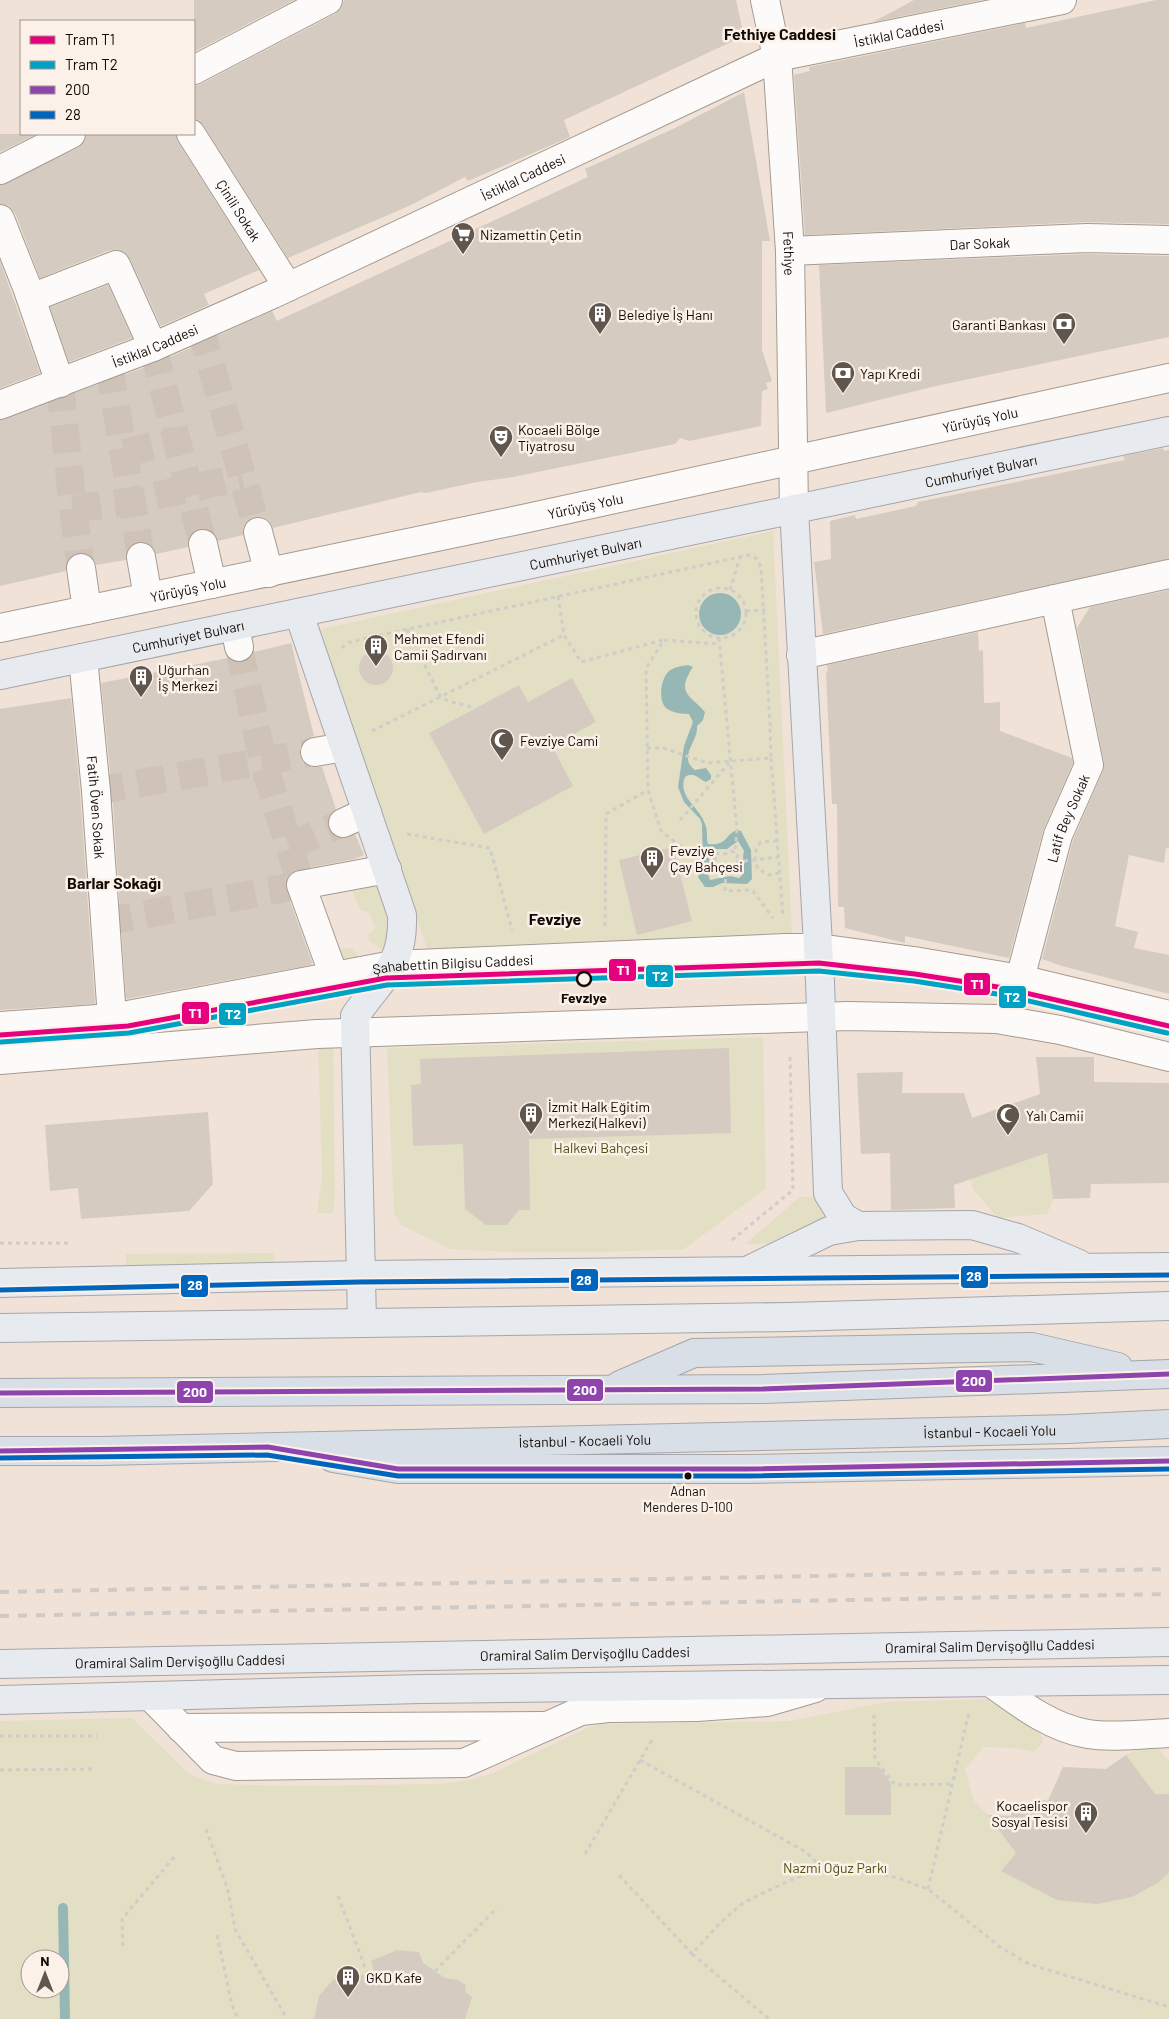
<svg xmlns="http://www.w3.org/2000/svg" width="1169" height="2019" font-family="Barlow,sans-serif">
	<rect width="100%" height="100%" fill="#f0e2d6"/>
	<!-- green -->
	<g fill="#e3dfc4" fill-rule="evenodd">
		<path d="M773,531L792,933L427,949L400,866L316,630Z"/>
		<path d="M377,871L393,916L384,951L369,941L368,935L376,928L368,912L360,910L352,891L342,892L339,878Z"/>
		<path d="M352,948L370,969L334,976L325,951Z"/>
		<path d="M763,1037L766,1188L684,1249L606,1252H509L450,1249L401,1225L394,1213L387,1048Z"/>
		<path d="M318,1040H333L335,1195L333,1213H317L322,1177Z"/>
		<path d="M1025,1099H1041L1053,1199L1047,1214L998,1218L972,1188L968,1154L992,1172L1044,1154Z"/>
		<path d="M823,1196L840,1222L795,1244H745L800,1197Z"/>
		<path d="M275,1253L273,1271L126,1275V1254Z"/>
		<path d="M995,1699L1039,1731L1043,1742L1034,1752L1013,1748L984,1747L965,1769L974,1801L988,1815L1011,1816L1013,1809L1027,1811L1037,1799L1048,1801L1063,1767L1106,1769L1126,1755L1152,1742L1169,1761V2019H0V1721L132,1718L189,1774L216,1784L288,1786L438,1784L469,1780L491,1774L587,1728L601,1724L789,1721L887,1702ZM30,1959H60V1989H30Z"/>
	</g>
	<!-- water -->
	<g fill="#97b7b6" fill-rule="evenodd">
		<circle cx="720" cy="614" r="21"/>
		<path d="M688,665L693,667C675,694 691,695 705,712L703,720L697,726C699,741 677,757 695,770L706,768L711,775V779L706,782C697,778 694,771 685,777C677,797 700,807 705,824C708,830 706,837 708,844C728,846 724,835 737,830L741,831L751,850L752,879L747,884L722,883L713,887H705L698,877L703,864L702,824L700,819L684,802L678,787L684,746L693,722L689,714C683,714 675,713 669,710C657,705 660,679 669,671C674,667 682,666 688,665ZM738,841L744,851C741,860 748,872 739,878L730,876L710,880L708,873L711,866L708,853L714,849H727Z"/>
	</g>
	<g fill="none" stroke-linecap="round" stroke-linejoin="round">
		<!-- stream -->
		<path stroke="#97b7b6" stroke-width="10" d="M63,1908L65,2019"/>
	</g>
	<!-- building -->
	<g fill="#d6cbc1">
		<path d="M194,0H294L194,52Z"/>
		<path d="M344,0H736L744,36L564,120L570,137L468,181L465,177L411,205L288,258L204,126L194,119V86L201,84L335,14L341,8Z"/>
		<path d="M914,0H982L873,22Z"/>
		<path d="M1156,0H1169V224L1086,222L805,235L794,75L810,71L809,67L1025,23L1026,28Z"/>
		<path d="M744,92L770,241H762V350L772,381L766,383L768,389L762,391L761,426L689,441L680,438L675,444L513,477L477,482L426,493L421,492L273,528L269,521L262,517H254L247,521L243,528V535L218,541L214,533L208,529H200L192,533L188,539V547L156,554L153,547L147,543L138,542L131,545L127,551L126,560L96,565L93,558L87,554L78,553L72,555L67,562L66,571L0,586V420L159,362L272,311L277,321L588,177L585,169L675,128Z"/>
		<path d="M0,134H37L0,152Z"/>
		<path d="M86,134H176L178,142L259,270L204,294L209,305L161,326L130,259L126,253L119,250H110L40,278L15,213L9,206L0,204V185L78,148L84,142Z"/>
		<path d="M1087,254L1169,256V337L936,386L826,413L819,265Z"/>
		<path d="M0,261L40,373L0,388Z"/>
		<path d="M108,285L132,338L69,362L50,307Z"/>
		<path d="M1163,448L1164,451L1169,450V559L823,634L814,562L831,559L830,521L855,515L856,519L916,506L918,502L1125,460L1123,456Z"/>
		<path d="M1169,590V848H1166L1164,863L1129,855L1115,926L1138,932L1134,948L1169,955V994L1062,966L1042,959L1073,840L1103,771L1104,762L1077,628L1090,607Z"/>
		<path d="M978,632L979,651L983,650L984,703L1000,702V731L1072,758L1073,763L1043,831L1009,958L905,936V943L845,928L844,907H838L837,804H832L826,672L828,671L827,665Z"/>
		<path d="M291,643L314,736L305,740L300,747V755L303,762L309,766L322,767L336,809L331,814L328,821L329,830L334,836L341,838L355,834L364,855L354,859L298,870L291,873L286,881V890L312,962L311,965L126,999L112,790L101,683L228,658L234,662H242L250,658L254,652Z"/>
		<circle cx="376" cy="668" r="17"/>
		<path d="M572,678L596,722L552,746L573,786L484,834L429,733L519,685L528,702Z"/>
		<path d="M71,698L80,792L95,1004L0,1010V709Z"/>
		<path d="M673,847L692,921L637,935L619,860Z"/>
		<path d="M729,1048L731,1133L529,1139L530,1210H519L507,1225H486L465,1209L463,1144L413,1146L411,1085L421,1084L420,1059Z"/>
		<path d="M1036,1057H1094V1082L1169,1083V1183L1091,1184L1090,1198L1053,1199L1047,1153L954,1185L955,1208L891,1210L890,1153L861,1154L857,1073L903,1072L902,1093H964L972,1118L1040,1094Z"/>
		<path d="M208,1112L213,1184L189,1211L81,1219L78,1188L50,1191L45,1125Z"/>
		<path d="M1126,1755L1155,1794H1169V1873L1159,1882L1132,1897L1097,1904L1057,1900L1001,1871L1016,1853L988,1815L1011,1816L1013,1809L1027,1811L1037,1799L1048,1801L1063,1767L1106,1769Z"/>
		<path d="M845,1767H879L891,1783V1815H845Z"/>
		<path d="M397,1950L419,1952L423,1963L445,1978L458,1980L466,1985L465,1992L472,1997L465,2019H314L319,1996L333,1980L343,1976L375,1974L371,1961Z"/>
	</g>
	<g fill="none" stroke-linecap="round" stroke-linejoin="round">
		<!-- minor-tunnel -->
		<g stroke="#cfc2b7" stroke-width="28" stroke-dasharray="28 14" stroke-linecap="butt">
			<path d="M200,326L258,532"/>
			<path d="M153,347L203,544"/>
			<path d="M109,365L141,557"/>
			<path d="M60,383L73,509L81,568"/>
			<path d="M125,453L176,440"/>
			<path d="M73,509L132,501L242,477"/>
			<path d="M96,791L315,752"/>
			<path d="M289,846L343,823"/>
			<path d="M104,922L301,885L263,761L239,647"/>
		</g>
		<!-- minor casing -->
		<g stroke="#a59a91" stroke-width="30">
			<g id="minor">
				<path id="s1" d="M765,0L777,57L790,251L794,509"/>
				<path d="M194,70L328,0"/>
				<path id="s2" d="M191,134L288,287"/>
				<path d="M0,170L71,134"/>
				<path d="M0,219L27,287L60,383"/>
				<path id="s3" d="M790,251L1087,238L1169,240"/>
				<path d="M31,298L116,265L153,347"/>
				<path id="s4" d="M0,405L153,347L273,294L777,57L1062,0"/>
				<path d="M258,532L269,573"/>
				<path d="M203,544L212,584"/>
				<path d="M141,557L148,597"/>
				<path d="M81,568L87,610"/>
				<path d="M235,626L239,647"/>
				<path id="s5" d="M0,628L523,519L1169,378"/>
				<path d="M801,655L1169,574"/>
				<path id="s6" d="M83,658L96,791L112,1018"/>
				<path d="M315,752L344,747"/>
				<path d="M343,823L367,812"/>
				<path d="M334,976L301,885L387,869"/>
				<path id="s7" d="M1020,979L1058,835L1089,765L1055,599"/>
				<path id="s8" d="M0,1026L112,1018L393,965L785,948H818L914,961L1020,979L1169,1015"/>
				<path d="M0,1060L317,1034L848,1016L997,1019L1060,1030L1169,1057"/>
				<path d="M990,1682C1019,1703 1051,1728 1088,1734C1110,1738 1145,1734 1169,1733"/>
				<path d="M150,1696L213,1760L236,1766L464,1763L581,1711L608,1708L697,1707L767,1702L815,1688"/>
				<path d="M181,1728L542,1726"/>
			</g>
		</g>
		<!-- major casing -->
		<g stroke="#a4a6ab" stroke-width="30">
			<g id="major">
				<path d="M794,509L820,982L828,1193L843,1217L858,1226L972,1225L1018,1238L1079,1264"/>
				<path d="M299,614L402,915C404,966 381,978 355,1016L362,1321"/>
				<path id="s9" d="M0,675L1169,431"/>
				<path d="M751,1269L829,1231L858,1226"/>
				<path d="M0,1283L360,1275L1169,1267"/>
				<path d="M0,1328L789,1317L1169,1306"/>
				<path id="s10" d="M0,1664L1169,1642"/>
				<path d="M0,1700L421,1689L1169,1680"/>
			</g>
		</g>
		<!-- highway casing -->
		<g stroke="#a4a6ab" stroke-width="30">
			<g id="highway">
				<path d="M620,1385L694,1353L1032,1347L1118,1367"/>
				<path d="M0,1393L763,1389L1169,1374"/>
				<path id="s11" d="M0,1451H101L1068,1429L1169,1424"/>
				<path d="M333,1458L398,1469H747L1169,1461"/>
			</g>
		</g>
		<!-- path -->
		<g stroke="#d0ccc8" stroke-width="3" stroke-dasharray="4 4" stroke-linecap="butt">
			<circle cx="721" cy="613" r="25"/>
			<path d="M730,590L740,557"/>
			<path d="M558,596L564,635L581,662L663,640"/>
			<path d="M746,611L765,610"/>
			<path d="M407,629L440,696C451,705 463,702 474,709"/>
			<path d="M719,638L737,830L735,851"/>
			<path d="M342,648L347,643L358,640L749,555L757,559L761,567L770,725"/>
			<path d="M372,731L564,635"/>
			<path d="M647,748H664L707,763L771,758L770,725H772"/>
			<path d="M771,758L783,917"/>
			<path d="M680,820L729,763"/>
			<path d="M407,834L490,848L512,930"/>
			<path d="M777,841L761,842C754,848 754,861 758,869L769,875L779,873"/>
			<path d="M731,851L738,854L736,862L740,872L715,873V853L725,854Z"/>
			<path d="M736,862L779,857"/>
			<path d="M715,864H703L661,831L648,790L646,668L664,640L719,644"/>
			<path d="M726,871L725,891L752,890L773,918"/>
			<path d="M605,926L606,814L648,790"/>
			<path d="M732,1240L793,1190L790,1055"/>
			<path d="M0,1243H69"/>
			<path d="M874,1715L875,1759L895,1785L952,1784"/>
			<path d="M0,1736H97"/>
			<path d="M640,1760L806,1852L825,1871"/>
			<path d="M0,1770L96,1769"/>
			<path d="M206,1829L228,1890L235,1929L287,2019"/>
			<path d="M585,1854L653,1738"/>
			<path d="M619,1875L692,1954L720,1923L743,1903L767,1891L798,1877L825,1871L861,1870L897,1878L928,1889L1000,1947L1029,1964L1169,2007"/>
			<path d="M928,1889L969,1712"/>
			<path d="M338,1896L368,1975"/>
			<path d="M217,1935L232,2005L238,2019"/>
			<path d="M123,1946L122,1919L175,1856"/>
			<path d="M692,1954L769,2019"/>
			<path d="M435,1971L497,1908"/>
		</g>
		<!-- minor -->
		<use href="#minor" stroke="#fdfbf9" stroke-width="28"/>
		<!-- major -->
		<use href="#major" stroke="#e7eaef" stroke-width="28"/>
		<!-- highway -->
		<use href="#highway" stroke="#d8dfe7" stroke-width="28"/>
		<!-- rail -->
		<g stroke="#cecac8" stroke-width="4" stroke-dasharray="9 9" stroke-linecap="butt">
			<path d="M0,1592L1169,1569"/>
			<path d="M0,1616L1169,1594"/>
		</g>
		<!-- bus-1 casing -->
		<g stroke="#fcf1e9" stroke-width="9">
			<g id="bus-1">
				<path d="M0,1393L763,1389L1169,1374"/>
				<path d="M0,1451L268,1447L398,1469H747L1169,1461"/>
			</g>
		</g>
		<!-- bus-2 casing -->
		<g stroke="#fcf1e9" stroke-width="9">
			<g id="bus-2">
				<path d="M0,1290L360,1282L1169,1275"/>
				<path d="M0,1458L267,1455L398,1476H747L1169,1469"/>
			</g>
		</g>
		<!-- bus-1 -->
		<use href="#bus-1" stroke="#8e44ad" stroke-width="5"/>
		<!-- bus-2 -->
		<use href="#bus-2" stroke="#0065bd" stroke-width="5"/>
		<!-- tram-1 casing -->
		<g stroke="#fcf1e9" stroke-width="9">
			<path id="tram-1" d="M0,1035L128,1026L386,978L819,963L915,974L1004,988L1169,1026"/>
		</g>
		<!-- tram-2 casing -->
		<g stroke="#fcf1e9" stroke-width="9">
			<path id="tram-2" d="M1,1042L129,1033L387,985L819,971L914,981L1003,995L1167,1033"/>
		</g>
		<!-- tram-1 -->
		<use href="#tram-1" stroke="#e5007d" stroke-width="5"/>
		<!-- tram-2 -->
		<use href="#tram-2" stroke="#01a1c4" stroke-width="5"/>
	</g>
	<!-- icons -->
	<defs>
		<g id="supermarket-pin" transform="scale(1.25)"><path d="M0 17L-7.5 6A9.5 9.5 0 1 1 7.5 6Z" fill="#60564e" stroke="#fcf1e9"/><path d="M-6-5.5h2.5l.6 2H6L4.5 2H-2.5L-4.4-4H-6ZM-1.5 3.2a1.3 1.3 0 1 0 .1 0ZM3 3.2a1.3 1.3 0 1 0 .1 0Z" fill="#fff"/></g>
		<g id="building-pin" transform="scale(1.25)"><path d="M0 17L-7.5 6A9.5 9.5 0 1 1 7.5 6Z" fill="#60564e" stroke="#fcf1e9"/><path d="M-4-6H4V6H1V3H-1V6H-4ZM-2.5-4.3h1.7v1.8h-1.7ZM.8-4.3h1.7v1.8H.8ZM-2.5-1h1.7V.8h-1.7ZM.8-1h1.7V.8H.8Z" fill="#fff"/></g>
		<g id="bank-pin" transform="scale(1.25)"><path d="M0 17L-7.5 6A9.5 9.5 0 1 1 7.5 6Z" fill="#60564e" stroke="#fcf1e9"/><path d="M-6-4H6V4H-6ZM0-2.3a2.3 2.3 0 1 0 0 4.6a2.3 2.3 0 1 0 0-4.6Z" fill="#fff"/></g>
		<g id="theatre-pin" transform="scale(1.25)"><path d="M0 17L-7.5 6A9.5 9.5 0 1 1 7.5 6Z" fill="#60564e" stroke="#fcf1e9"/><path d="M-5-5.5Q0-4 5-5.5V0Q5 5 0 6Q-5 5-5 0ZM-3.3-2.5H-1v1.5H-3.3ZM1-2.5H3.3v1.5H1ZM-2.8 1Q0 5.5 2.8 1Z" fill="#fff"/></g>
		<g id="mosque-pin" transform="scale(1.25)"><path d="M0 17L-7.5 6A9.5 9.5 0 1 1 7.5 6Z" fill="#60564e" stroke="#fcf1e9"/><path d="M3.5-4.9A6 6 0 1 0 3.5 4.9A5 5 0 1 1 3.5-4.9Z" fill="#fff"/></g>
	</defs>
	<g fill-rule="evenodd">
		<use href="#supermarket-pin" x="463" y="234"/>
		<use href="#building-pin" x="600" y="314"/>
		<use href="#bank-pin" x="1064" y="324"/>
		<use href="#bank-pin" x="843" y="373"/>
		<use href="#theatre-pin" x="501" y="437"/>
		<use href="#building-pin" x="376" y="646"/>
		<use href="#building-pin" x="141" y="677"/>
		<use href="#mosque-pin" x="502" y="740"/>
		<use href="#building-pin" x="652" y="858"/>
		<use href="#building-pin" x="531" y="1114"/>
		<use href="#mosque-pin" x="1008" y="1115"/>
		<use href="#building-pin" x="1086" y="1813"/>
		<use href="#building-pin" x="348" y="1977"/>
	</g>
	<!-- markers -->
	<circle fill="#fcf1e9" stroke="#130b05" stroke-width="2.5" cx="584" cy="979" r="7"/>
	<circle fill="#130b05" stroke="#fcf1e9" stroke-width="2" cx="688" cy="1476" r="4.5"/>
	<g text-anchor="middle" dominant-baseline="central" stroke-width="5" stroke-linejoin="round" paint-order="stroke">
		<!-- bus labels -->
		<g font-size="13" fill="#130b05" stroke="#fcf1e9">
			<text x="688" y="1491">Adnan<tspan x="688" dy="16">Menderes D-100</tspan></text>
		</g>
		<!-- street labels -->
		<g font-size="14" fill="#130b05" stroke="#fcf1e9">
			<text stroke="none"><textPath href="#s4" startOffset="976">İstiklal Caddesi</textPath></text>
			<text stroke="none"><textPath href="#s4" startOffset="571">İstiklal Caddesi</textPath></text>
			<text stroke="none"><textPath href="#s2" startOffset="90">Çinili Sokak</textPath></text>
			<text stroke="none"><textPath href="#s3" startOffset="190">Dar Sokak</textPath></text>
			<text stroke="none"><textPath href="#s1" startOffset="255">Fethiye</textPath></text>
			<text stroke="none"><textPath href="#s4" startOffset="166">İstiklal Caddesi</textPath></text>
			<text stroke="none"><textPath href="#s5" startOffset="1002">Yürüyüş Yolu</textPath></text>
			<text stroke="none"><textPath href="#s9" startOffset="1002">Cumhuriyet Bulvarı</textPath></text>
			<text stroke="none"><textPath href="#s5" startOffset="598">Yürüyüş Yolu</textPath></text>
			<text stroke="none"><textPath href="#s9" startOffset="598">Cumhuriyet Bulvarı</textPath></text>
			<text stroke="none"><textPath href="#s5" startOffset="192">Yürüyüş Yolu</textPath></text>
			<text stroke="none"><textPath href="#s9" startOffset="192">Cumhuriyet Bulvarı</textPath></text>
			<text stroke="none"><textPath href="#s6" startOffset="150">Fatih Öven Sokak</textPath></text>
			<text stroke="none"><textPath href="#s7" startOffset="168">Latif Bey Sokak</textPath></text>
			<text stroke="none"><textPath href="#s8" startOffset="458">Şahabettin Bilgisu Caddesi</textPath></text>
			<text stroke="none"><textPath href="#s11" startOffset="990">İstanbul - Kocaeli Yolu</textPath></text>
			<text stroke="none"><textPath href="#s11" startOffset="585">İstanbul - Kocaeli Yolu</textPath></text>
			<text stroke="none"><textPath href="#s10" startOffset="990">Oramiral Salim Dervişoğllu Caddesi</textPath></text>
			<text stroke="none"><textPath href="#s10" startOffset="585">Oramiral Salim Dervişoğllu Caddesi</textPath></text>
			<text stroke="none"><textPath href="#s10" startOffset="180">Oramiral Salim Dervişoğllu Caddesi</textPath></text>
		</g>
		<!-- poi labels -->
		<g font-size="14" fill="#130b05" stroke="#fcf1e9" text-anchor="start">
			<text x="480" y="234">Nizamettin Çetin</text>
			<text x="618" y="314">Belediye İş Hanı</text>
			<text x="1046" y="324" text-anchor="end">Garanti Bankası</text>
			<text x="860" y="373">Yapı Kredi</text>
			<text x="518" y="429">Kocaeli Bölge<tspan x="518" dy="16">Tiyatrosu</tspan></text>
			<text x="394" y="638">Mehmet Efendi<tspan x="394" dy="16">Camii Şadırvanı</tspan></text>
			<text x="158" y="669">Uğurhan<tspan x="158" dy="16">İş Merkezi</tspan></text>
			<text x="520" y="740">Fevziye Cami</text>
			<text x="670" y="850">Fevziye<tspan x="670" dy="16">Çay Bahçesi</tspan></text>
			<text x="548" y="1106">İzmit Halk Eğitim<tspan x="548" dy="16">Merkezi(Halkevi)</tspan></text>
			<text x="1026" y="1115">Yalı Camii</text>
			<text x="1068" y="1805" text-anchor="end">Kocaelispor<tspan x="1068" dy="16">Sosyal Tesisi</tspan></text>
			<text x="366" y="1977">GKD Kafe</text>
		</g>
		<!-- stop labels -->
		<g font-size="14" font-weight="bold" fill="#130b05" stroke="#fcf1e9">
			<text x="584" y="997">Fevziye</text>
		</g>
		<!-- park labels -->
		<g font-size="14" fill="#515313" stroke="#fcf1e9">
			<text x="601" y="1147">Halkevi Bahçesi</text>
			<text x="835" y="1867">Nazmi Oğuz Parkı</text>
		</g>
		<!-- quarter labels -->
		<g font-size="16" font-weight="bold" fill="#130b05" stroke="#fcf1e9">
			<text x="780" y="33">Fethiye Caddesi</text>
			<text x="114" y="882">Barlar Sokağı</text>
			<text x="555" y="918">Fevziye</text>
		</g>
	</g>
	<g stroke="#fcf1e9" stroke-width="2">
		<rect x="608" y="958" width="29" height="24" rx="5" fill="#e5007d"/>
		<rect x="645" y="964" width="29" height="24" rx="5" fill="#01a1c4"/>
		<rect x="963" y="972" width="28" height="24" rx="5" fill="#e5007d"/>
		<rect x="998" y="985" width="29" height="24" rx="5" fill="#01a1c4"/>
		<rect x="181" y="1001" width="29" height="24" rx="5" fill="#e5007d"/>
		<rect x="218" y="1002" width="29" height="24" rx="5" fill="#01a1c4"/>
		<rect x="960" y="1265" width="29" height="24" rx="5" fill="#0065bd"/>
		<rect x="570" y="1268" width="29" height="24" rx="5" fill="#0065bd"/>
		<rect x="180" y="1274" width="29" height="24" rx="5" fill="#0065bd"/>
		<rect x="955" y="1369" width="38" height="24" rx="5" fill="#8e44ad"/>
		<rect x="566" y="1378" width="38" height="24" rx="5" fill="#8e44ad"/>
		<rect x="176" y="1380" width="38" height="24" rx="5" fill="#8e44ad"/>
	</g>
	<g font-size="14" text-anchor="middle" font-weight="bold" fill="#fff">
		<text x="623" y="975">T1</text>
		<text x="660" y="981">T2</text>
		<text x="977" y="989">T1</text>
		<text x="1012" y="1002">T2</text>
		<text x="195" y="1018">T1</text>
		<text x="233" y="1019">T2</text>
		<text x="974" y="1281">28</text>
		<text x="584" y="1285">28</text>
		<text x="195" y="1290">28</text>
		<text x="974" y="1386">200</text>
		<text x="585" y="1395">200</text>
		<text x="195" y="1397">200</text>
	</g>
	<!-- legend -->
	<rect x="20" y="20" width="175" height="115" fill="#fcf1e9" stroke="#9f958e"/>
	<rect x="30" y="36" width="25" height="8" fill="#e5007d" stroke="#9f958e"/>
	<text x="65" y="45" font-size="15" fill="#130b05">Tram T1</text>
	<rect x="30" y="61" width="25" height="8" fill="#01a1c4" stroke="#9f958e"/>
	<text x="65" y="70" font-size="15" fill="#130b05">Tram T2</text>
	<rect x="30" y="86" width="25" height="8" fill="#8e44ad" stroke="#9f958e"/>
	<text x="65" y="95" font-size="15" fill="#130b05">200</text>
	<rect x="30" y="111" width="25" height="8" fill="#0065bd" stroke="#9f958e"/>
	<text x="65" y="120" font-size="15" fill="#130b05">28</text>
	<!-- north arrow -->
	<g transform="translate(45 1974)"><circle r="24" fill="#fcf1e9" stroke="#9f958e"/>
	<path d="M0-4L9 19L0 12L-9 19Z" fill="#60564e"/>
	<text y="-8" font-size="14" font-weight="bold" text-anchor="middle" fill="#130b05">N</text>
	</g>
</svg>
